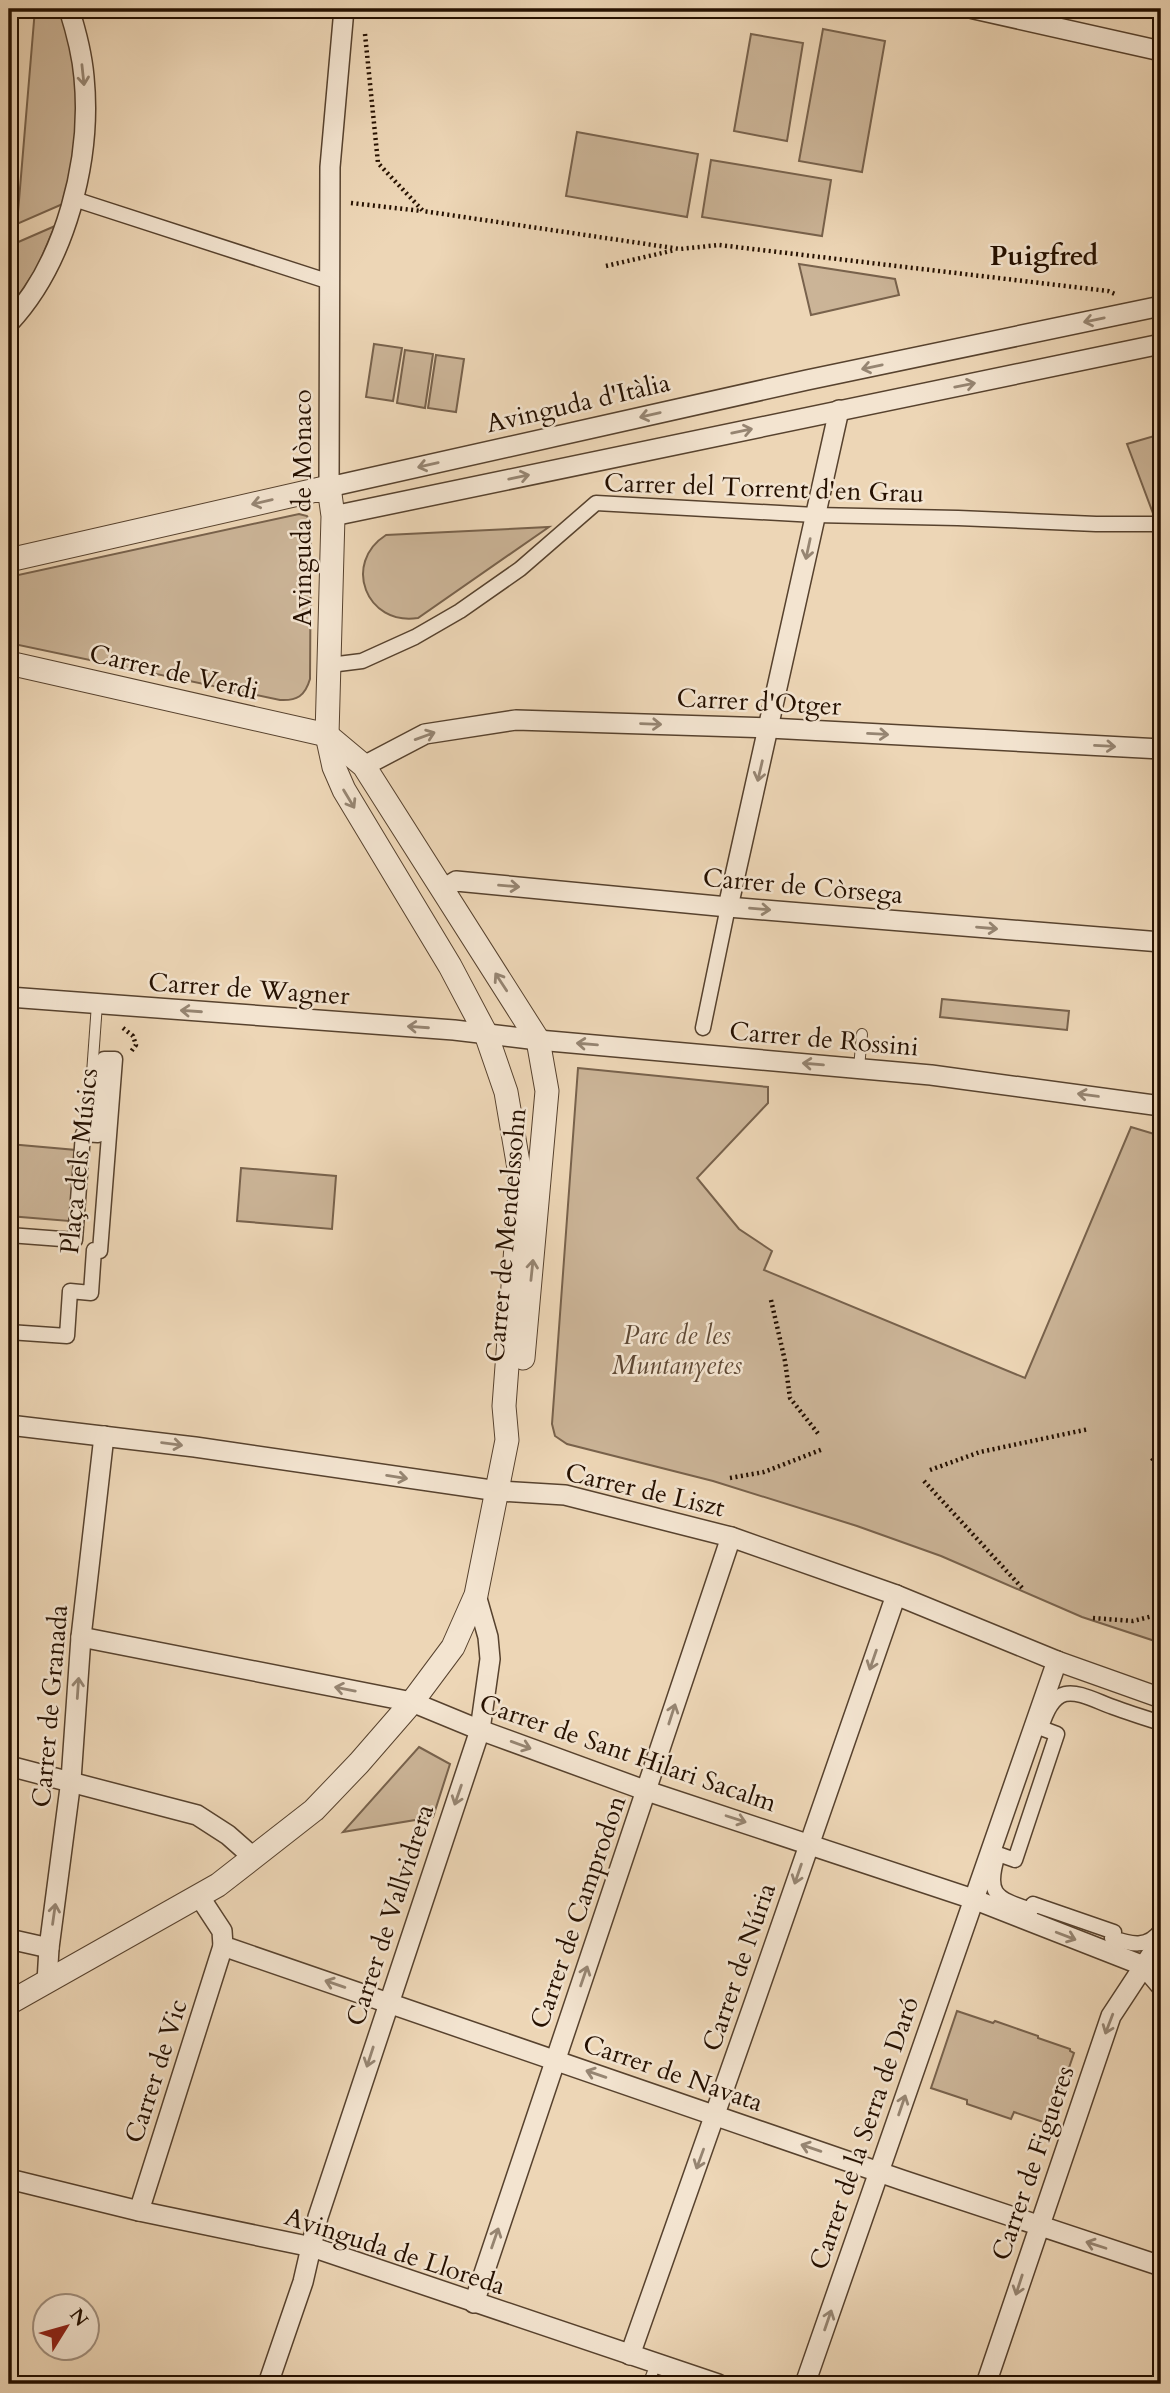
<svg xmlns="http://www.w3.org/2000/svg" width="1170" height="2393" font-family="Cardo,serif">
	<rect width="100%" height="100%" fill="#edd6b6"/>
	<filter id="stains"><feTurbulence type="fractalNoise" baseFrequency=".00286" numOctaves="4"/><feColorMatrix values="0 0 0 0 .2 0 0 0 0 .09 0 0 0 0 .02 0 0 0 .5 -.17"/></filter>
	<radialGradient id="worn" r=".72"><stop offset=".6" stop-color="#630" stop-opacity="0"/><stop offset="1" stop-color="#630" stop-opacity=".3"/></radialGradient>
	<!-- green -->
	<g fill="#cbb497" stroke="#78624c" stroke-width="2">
		<path d="M35,9H61C72,48 80,87 77,128C75,153 69,178 65,203L17,224Z"/>
		<path d="M823,29L885,41L862,172L799,161Z"/>
		<path d="M751,34L803,43L787,141L734,131Z"/>
		<path d="M577,132L698,154L687,217L566,196Z"/>
		<path d="M711,160L831,180L822,236L702,217Z"/>
		<path d="M55,226L37,268L11,307L16,243Z"/>
		<path d="M799,264L895,279L899,295L811,315Z"/>
		<path d="M374,344L402,348L393,401L366,397Z"/>
		<path d="M405,350L433,354L425,408L397,403Z"/>
		<path d="M436,355L464,359L456,412L428,408Z"/>
		<path d="M1161,434V515L1154,516L1127,444Z"/>
		<path d="M299,514L307,516L311,524L310,679C305,696 297,701 280,700L9,643V577Z"/>
		<path d="M549,527L418,618C366,626 342,563 386,535Z"/>
		<path d="M942,999L1069,1011L1067,1030L940,1017Z"/>
		<path d="M578,1068L768,1087V1103L697,1178L739,1229L772,1251L764,1270L1025,1378L1131,1127L1161,1136V1643L1082,1617L941,1556L857,1526L713,1481L567,1444L555,1436L552,1424Z"/>
		<path d="M9,1144L76,1150L69,1221L9,1216Z"/>
		<path d="M241,1168L336,1176L332,1229L237,1221Z"/>
		<path d="M419,1747L450,1764L433,1817L343,1832Z"/>
		<path d="M957,2011L993,2023L995,2021L1038,2036V2038L1070,2049V2051L1074,2053L1051,2121L1048,2120L1046,2123L1014,2112L1011,2119L967,2104V2100L931,2088Z"/>
	</g>
	<g fill="none" stroke-linecap="round" stroke-linejoin="round">
		<!-- service casing -->
		<g stroke="#57422e" stroke-width="12">
			<g id="service">
				<path d="M859,1068L862,1034"/>
				<path d="M88,1129L97,1004"/>
				<path d="M648,2384L656,2364"/>
			</g>
		</g>
		<!-- pedestrian casing -->
		<g stroke="#57422e" stroke-width="17">
			<g id="pedestrian">
				<path d="M74,199L330,282"/>
				<path d="M330,665L362,661L415,637L460,611L520,569L596,503L815,515L958,518L1096,524H1161"/>
				<path d="M703,1028L728,907"/>
				<path d="M9,1235L75,1240L83,1134L98,1135L104,1059H115L100,1251L94,1250L91,1293L70,1291L67,1336L9,1332"/>
				<path d="M1161,1723C1145,1718 1129,1713 1113,1707C1076,1693 1056,1678 1041,1728L1057,1734L1015,1860L998,1854C986,1893 994,1898 1031,1910L1033,1904L1114,1932L1112,1938C1130,1944 1148,1949 1161,1930"/>
				<path d="M1161,1900V1901"/>
			</g>
		</g>
		<!-- minor casing -->
		<g stroke="#57422e" stroke-width="22">
			<g id="minor">
				<path d="M344,9L330,167L329,487L807,380L1161,306"/>
				<path d="M974,9L1161,51"/>
				<path d="M9,323C66,262 92,159 84,77C82,54 76,31 69,9"/>
				<path d="M333,516L1161,344"/>
				<path d="M364,766L425,734L516,720L769,728L1161,749"/>
				<path d="M443,889L456,881L728,907L1161,942"/>
				<path d="M728,907L839,410"/>
				<path d="M9,997L454,1030L538,1040L931,1075L1161,1106"/>
				<path d="M9,1425L195,1447L498,1491L565,1495L731,1537L896,1595L1057,1661L1161,1698"/>
				<path d="M81,1637L412,1702L480,1730L647,1791L973,1899L1144,1966L1161,1986"/>
				<path d="M9,1766L197,1815L228,1835L254,1858"/>
				<path d="M199,1896L222,1931L223,1946L902,2180L1161,2266"/>
				<path d="M9,1939L49,1948"/>
				<path d="M47,1982L49,1948L71,1780L81,1637L104,1436"/>
				<path d="M9,2179L139,2211L312,2247L718,2384"/>
				<path d="M139,2211L223,1946"/>
				<path d="M474,2303L731,1537"/>
				<path d="M630,2355C721,2102 807,1849 896,1595"/>
				<path d="M268,2384L303,2282L318,2217L480,1730L490,1659L488,1637L476,1595"/>
				<path d="M805,2384L1057,1661"/>
				<path d="M986,2384L1111,2016L1161,1940"/>
			</g>
		</g>
		<!-- tertiary casing -->
		<g stroke="#57422e" stroke-width="25">
			<g id="tertiary">
				<path d="M9,560L329,487L333,516L327,735L334,767L344,790L450,966L486,1034L506,1092L521,1180L504,1406L507,1440L476,1595L453,1647L412,1702L359,1763L314,1810L218,1885L9,2003"/>
				<path d="M9,663L327,735L364,766L538,1040L547,1091L546,1102L523,1358"/>
			</g>
		</g>
		<!-- path -->
		<g stroke="#251000" stroke-width="4.5" stroke-dasharray="2 3.5" stroke-linecap="butt">
			<path d="M365,34L378,163L423,211L680,249L719,245L1108,291L1115,294"/>
			<path d="M351,203L422,211"/>
			<path d="M606,266L675,250"/>
			<path d="M123,1028L133,1036L136,1045L130,1053"/>
			<path d="M771,1300L785,1361L790,1398L820,1436"/>
			<path d="M1152,1458L1161,1472"/>
			<path d="M930,1470L980,1452L1089,1429"/>
			<path d="M730,1478L764,1472L823,1449"/>
			<path d="M924,1481L1024,1590"/>
			<path d="M1093,1618L1133,1621L1161,1614"/>
		</g>
		<!-- service -->
		<use href="#service" stroke="#f3e4d0" stroke-width="10"/>
		<!-- pedestrian -->
		<use href="#pedestrian" stroke="#f3e4d0" stroke-width="14"/>
		<!-- minor -->
		<use href="#minor" stroke="#f3e4d0" stroke-width="19"/>
		<!-- tertiary -->
		<use href="#tertiary" stroke="#f3e4d0" stroke-width="23"/>
	</g>
	<!-- one-way arrows -->
	<defs><path id="oneway-shaft" d="M-6 0H5M1.5-3L5.5 0L1.5 3" fill="none" stroke-width="1.6" stroke-linecap="round" stroke-linejoin="round" transform="scale(1.75)"/></defs>
	<g stroke="#968572">
		<use href="#oneway-shaft" transform="translate(83 75) rotate(84)"/>
		<use href="#oneway-shaft" transform="translate(1094 320) rotate(168)"/>
		<use href="#oneway-shaft" transform="translate(872 367) rotate(168)"/>
		<use href="#oneway-shaft" transform="translate(965 385) rotate(-11)"/>
		<use href="#oneway-shaft" transform="translate(650 415) rotate(167)"/>
		<use href="#oneway-shaft" transform="translate(742 431) rotate(-12)"/>
		<use href="#oneway-shaft" transform="translate(428 465) rotate(167)"/>
		<use href="#oneway-shaft" transform="translate(519 477) rotate(-12)"/>
		<use href="#oneway-shaft" transform="translate(262 502) rotate(167)"/>
		<use href="#oneway-shaft" transform="translate(808 549) rotate(102)"/>
		<use href="#oneway-shaft" transform="translate(651 724) rotate(2)"/>
		<use href="#oneway-shaft" transform="translate(878 734) rotate(3)"/>
		<use href="#oneway-shaft" transform="translate(425 736) rotate(-20)"/>
		<use href="#oneway-shaft" transform="translate(1105 746) rotate(3)"/>
		<use href="#oneway-shaft" transform="translate(760 771) rotate(103)"/>
		<use href="#oneway-shaft" transform="translate(349 799) rotate(59)"/>
		<use href="#oneway-shaft" transform="translate(509 886) rotate(5)"/>
		<use href="#oneway-shaft" transform="translate(760 909) rotate(5)"/>
		<use href="#oneway-shaft" transform="translate(987 928) rotate(5)"/>
		<use href="#oneway-shaft" transform="translate(501 982) rotate(-123)"/>
		<use href="#oneway-shaft" transform="translate(191 1011) rotate(-176)"/>
		<use href="#oneway-shaft" transform="translate(418 1027) rotate(-176)"/>
		<use href="#oneway-shaft" transform="translate(587 1044) rotate(-175)"/>
		<use href="#oneway-shaft" transform="translate(813 1064) rotate(-175)"/>
		<use href="#oneway-shaft" transform="translate(1088 1095) rotate(-172)"/>
		<use href="#oneway-shaft" transform="translate(532 1270) rotate(-84)"/>
		<use href="#oneway-shaft" transform="translate(172 1444) rotate(7)"/>
		<use href="#oneway-shaft" transform="translate(397 1477) rotate(9)"/>
		<use href="#oneway-shaft" transform="translate(873 1660) rotate(109)"/>
		<use href="#oneway-shaft" transform="translate(78 1688) rotate(-86)"/>
		<use href="#oneway-shaft" transform="translate(345 1689) rotate(-169)"/>
		<use href="#oneway-shaft" transform="translate(672 1714) rotate(-72)"/>
		<use href="#oneway-shaft" transform="translate(521 1745) rotate(20)"/>
		<use href="#oneway-shaft" transform="translate(458 1795) rotate(109)"/>
		<use href="#oneway-shaft" transform="translate(736 1819) rotate(18)"/>
		<use href="#oneway-shaft" transform="translate(798 1874) rotate(109)"/>
		<use href="#oneway-shaft" transform="translate(54 1914) rotate(-82)"/>
		<use href="#oneway-shaft" transform="translate(1066 1936) rotate(21)"/>
		<use href="#oneway-shaft" transform="translate(584 1976) rotate(-71)"/>
		<use href="#oneway-shaft" transform="translate(335 1984) rotate(-161)"/>
		<use href="#oneway-shaft" transform="translate(1109 2024) rotate(111)"/>
		<use href="#oneway-shaft" transform="translate(370 2057) rotate(108)"/>
		<use href="#oneway-shaft" transform="translate(596 2074) rotate(-161)"/>
		<use href="#oneway-shaft" transform="translate(902 2105) rotate(-71)"/>
		<use href="#oneway-shaft" transform="translate(811 2148) rotate(-161)"/>
		<use href="#oneway-shaft" transform="translate(700 2159) rotate(110)"/>
		<use href="#oneway-shaft" transform="translate(495 2238) rotate(-71)"/>
		<use href="#oneway-shaft" transform="translate(1096 2245) rotate(-162)"/>
		<use href="#oneway-shaft" transform="translate(1019 2285) rotate(108)"/>
		<use href="#oneway-shaft" transform="translate(828 2320) rotate(-71)"/>
	</g>
	<g text-anchor="middle" dominant-baseline="central" stroke-width="5" stroke-linejoin="round" paint-order="stroke">
		<!-- street labels -->
		<g font-size="26" fill="#251000" stroke="#f3e4d0">
			<text transform="translate(578 403) rotate(-13)">Avinguda d'Itàlia</text>
			<text transform="translate(764 488) rotate(2)">Carrer del Torrent d'en Grau</text>
			<text transform="translate(302 508) rotate(-90)">Avinguda de Mònaco</text>
			<text transform="translate(174 672) rotate(13)">Carrer de Verdi</text>
			<text transform="translate(759 702) rotate(3)">Carrer d'Otger</text>
			<text transform="translate(803 886) rotate(5)">Carrer de Còrsega</text>
			<text transform="translate(249 989) rotate(4)">Carrer de Wagner</text>
			<text transform="translate(824 1039) rotate(5)">Carrer de Rossini</text>
			<text transform="translate(79 1161) rotate(-84)">Plaça dels Músics</text>
			<text transform="translate(506 1235) rotate(-85)">Carrer de Mendelssohn</text>
			<text transform="translate(645 1490) rotate(13)">Carrer de Liszt</text>
			<text transform="translate(50 1706) rotate(-85)">Carrer de Granada</text>
			<text transform="translate(628 1753) rotate(19)">Carrer de Sant Hilari Sacalm</text>
			<text transform="translate(578 1912) rotate(-71)">Carrer de Camprodon</text>
			<text transform="translate(390 1915) rotate(-72)">Carrer de Vallvidrera</text>
			<text transform="translate(739 1967) rotate(-71)">Carrer de Núria</text>
			<text transform="translate(156 2071) rotate(-72)">Carrer de Vic</text>
			<text transform="translate(673 2073) rotate(19)">Carrer de Navata</text>
			<text transform="translate(864 2133) rotate(-71)">Carrer de la Serra de Daró</text>
			<text transform="translate(1033 2163) rotate(-71)">Carrer de Figueres</text>
			<text transform="translate(395 2251) rotate(18)">Avinguda de Lloreda</text>
		</g>
		<!-- park labels -->
		<g font-size="26" font-style="italic" fill="#5f4935" stroke="#f3e4d0">
			<text x="677" y="1335">Parc de les<tspan x="677" dy="30">Muntanyetes</tspan></text>
		</g>
		<!-- neighbourhood labels -->
		<g font-size="28" font-weight="bold" fill="#251000" stroke="#f3e4d0">
			<text x="1044" y="256">Puigfred</text>
		</g>
	</g>
	<!-- margin -->
	<rect width="1170" height="2393" fill="none" stroke="#edd6b6" stroke-width="35"/>
	<rect x="10" y="10" width="1149" height="2372" fill="none" stroke="#251000" stroke-width="3.5"/>
	<rect x="18" y="18" width="1135" height="2358" fill="none" stroke="#251000" stroke-width="2"/>
	<!-- north arrow -->
	<g transform="translate(66 2327) rotate(53)"><circle r="33" fill="#f3e4d0" stroke="#a18f7d" stroke-width="2"/>
	<path d="M0-5L12 26L0 18L-12 26Z" fill="#8f2418"/>
	<text y="-10" font-size="19" font-weight="bold" text-anchor="middle" fill="#251000">N</text>
	</g>
	<rect width="100%" height="100%" filter="url(#stains)"/>
	<rect width="100%" height="100%" fill="url(#worn)"/>
</svg>
